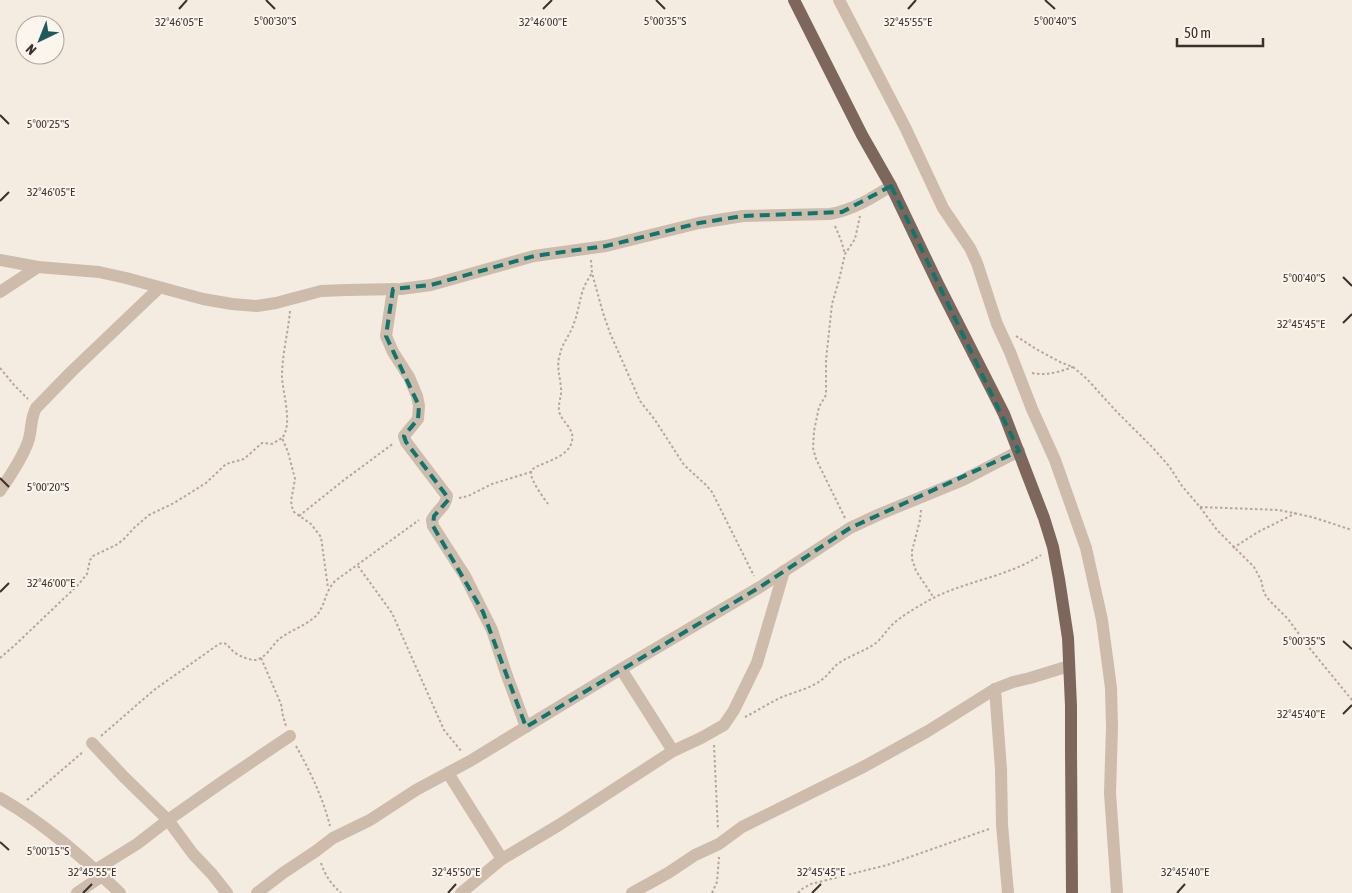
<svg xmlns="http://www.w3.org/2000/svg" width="1352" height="893" font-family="'Asap Condensed',sans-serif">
	<rect width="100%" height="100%" fill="#f4ebe1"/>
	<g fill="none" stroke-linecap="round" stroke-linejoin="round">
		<!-- path -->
		<g stroke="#b9a596" stroke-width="2" stroke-dasharray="2.5 2.5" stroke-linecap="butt">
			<path d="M835,226L841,240L845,254"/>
			<path d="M591,260L592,273L603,313L610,333L640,401L655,420L684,465L706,485L712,492L754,576"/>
			<path d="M290,311C288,333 282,355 282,377C283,394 293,425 282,438L288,452L295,479L291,501L292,507L294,512L311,524L321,537L328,588"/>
			<path d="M1016,336L1036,349L1062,363L1073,367L1087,379L1116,411L1153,448L1169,466L1182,486L1200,507L1217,530L1254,567L1261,580L1264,593L1269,600L1288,619L1307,645L1352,700"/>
			<path d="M0,368L14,385L28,399"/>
			<path d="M1032,373C1046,376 1059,372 1073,367"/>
			<path d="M459,498L468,496L492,484L531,472"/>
			<path d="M548,504C543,497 531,481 531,473C531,469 533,469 536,467C548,461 569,456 572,441C575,428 561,422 559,411C558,403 562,396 561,388C560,376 556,366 560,354C562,343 571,334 574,323C578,313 579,303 582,293C584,286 588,279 592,273"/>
			<path d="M1200,507L1279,510L1312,517L1352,530"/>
			<path d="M921,510L920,520L912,551V559L916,571L934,598"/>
			<path d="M299,516L344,480L394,443"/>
			<path d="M845,518L816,459L813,448L814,431L819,407L826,395V360L832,304L839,280L845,254L855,239L860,216"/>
			<path d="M1233,548L1258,532L1296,513"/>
			<path d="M358,566L392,613L444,730L462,752"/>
			<path d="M0,658L15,645L78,585L87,574L90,560L93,556L116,545L123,540L135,527L149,515L174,503L206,483L226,464L244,459L262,443L272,444L282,438"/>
			<path d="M261,658L281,704L283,716L286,726"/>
			<path d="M745,717C757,711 769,703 782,697C794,692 809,689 820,681C828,676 832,668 839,663C851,655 865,651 876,643C882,638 886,631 891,626C901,616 914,609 926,602C962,581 1006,578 1041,555"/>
			<path d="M101,736L154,690L219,644C227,641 228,647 234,652C239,656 249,660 255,660C265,659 272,646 278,640C290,630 306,626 317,615C326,604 324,593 335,581L419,520"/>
			<path d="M714,745L718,830"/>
			<path d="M296,746C310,771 323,798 330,826"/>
			<path d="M27,800L84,751"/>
			<path d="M321,863C325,875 331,884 341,893"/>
			<path d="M712,893L717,882L719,857"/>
			<path d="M798,893L802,889L811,884L887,865L989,829"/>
		</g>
		<!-- minor -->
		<g stroke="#cdbbac" stroke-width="12">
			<path d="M839,0L905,127L943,208L970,248L977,263L997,324L1010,352L1032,409L1055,460L1086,548L1102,620L1111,688L1112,727L1110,793L1117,893"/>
			<path d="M0,260L38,267L99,272L126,278L203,299L232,304L257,306L276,303L321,291L346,290L401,289L431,285L534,256L606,246L699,223L743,216L830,214C853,210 872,198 891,186"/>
			<path d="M393,289L386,336L393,352L409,377L417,396L419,406L418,419L404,436L406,442L447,496C446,507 436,511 432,520L433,526L465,576L492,630L506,673L526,727"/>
			<path d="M0,292L38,267"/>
			<path d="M0,491C10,476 22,459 28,442C32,431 30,419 36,408L72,371L159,288"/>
			<path d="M621,669L673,751"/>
			<path d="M995,689L1001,769L1002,825L1008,893"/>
			<path d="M92,743L124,777L168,820L193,854L212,874L227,893"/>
			<path d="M448,773L502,859"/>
			<path d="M0,798C44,823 83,858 120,893"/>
			<path d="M95,870L137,844L168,820L225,780L290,736"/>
			<path d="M77,893L102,876"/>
			<path d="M257,893L283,873L316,851L333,838L370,820L416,790L470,761L621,669L760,587L850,528L880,514L963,480L1019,451"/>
			<path d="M461,893L502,859L559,825L673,751L701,738L724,725L734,710L757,663L784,571"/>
			<path d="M632,893L668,873L695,855L719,844L742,827L865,766L928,731L995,689L1013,682L1030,678L1069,666"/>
		</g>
		<!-- major -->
		<path stroke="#7d675c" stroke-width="12" d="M794,0L862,135L891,186L939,286L1004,414L1044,518L1053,547L1059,579L1068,638L1071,706V749L1072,893"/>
	</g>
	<!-- marked area -->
	<path fill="none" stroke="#0f766e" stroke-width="4" stroke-dasharray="10 6" stroke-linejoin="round" d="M891,186L1019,451L850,528L760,587L526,727L483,612L433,526L434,516L449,499L406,442L404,436L418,419L419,406L386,336L393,289L431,285L534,256L606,246L699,223L743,216L842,212Z"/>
	<!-- ticks -->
	<path fill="none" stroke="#3b302b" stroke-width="2" d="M266,0L275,9M656,0L665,9M1045,0L1055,9M179,9L187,0M543,9L552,0M908,9L916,0M0,115L9,124M0,201L9,192M1343,277L1352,286M1343,323L1352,314M0,478L9,487M0,592L9,583M1343,641L1352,649M1343,714L1352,705M0,842L9,850M83,893L92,884M448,893L456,884M812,893L821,884M1177,893L1185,884"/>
	<g font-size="12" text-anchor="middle" fill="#3b302b" stroke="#fbf5ee" stroke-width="4" stroke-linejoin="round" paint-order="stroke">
		<text x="665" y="25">5°00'35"S</text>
		<text x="1055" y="25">5°00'40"S</text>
		<text x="275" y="25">5°00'30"S</text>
		<text x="908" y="26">32°45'55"E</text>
		<text x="179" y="26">32°46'05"E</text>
		<text x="543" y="26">32°46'00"E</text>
		<text x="48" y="128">5°00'25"S</text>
		<text x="51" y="196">32°46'05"E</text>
		<text x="1304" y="282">5°00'40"S</text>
		<text x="1301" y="328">32°45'45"E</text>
		<text x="48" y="491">5°00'20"S</text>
		<text x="51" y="587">32°46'00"E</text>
		<text x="1304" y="645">5°00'35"S</text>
		<text x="1301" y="718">32°45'40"E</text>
		<text x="48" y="855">5°00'15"S</text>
		<text x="92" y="876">32°45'55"E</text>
		<text x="456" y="876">32°45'50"E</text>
		<text x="821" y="876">32°45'45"E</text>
		<text x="1185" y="876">32°45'40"E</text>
	</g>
	<!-- north arrow -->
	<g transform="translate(40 40) rotate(223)"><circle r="24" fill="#fbf5ee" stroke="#aea6a0"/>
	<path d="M0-4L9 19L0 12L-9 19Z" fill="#1f5a5e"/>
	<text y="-8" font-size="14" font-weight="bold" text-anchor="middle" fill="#3b302b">N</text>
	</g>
	<!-- scale -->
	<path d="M1177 38v8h86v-8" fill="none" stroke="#3b302b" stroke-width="2.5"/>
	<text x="1184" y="38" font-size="15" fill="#3b302b" stroke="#fbf5ee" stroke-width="4" paint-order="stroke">50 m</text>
</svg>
